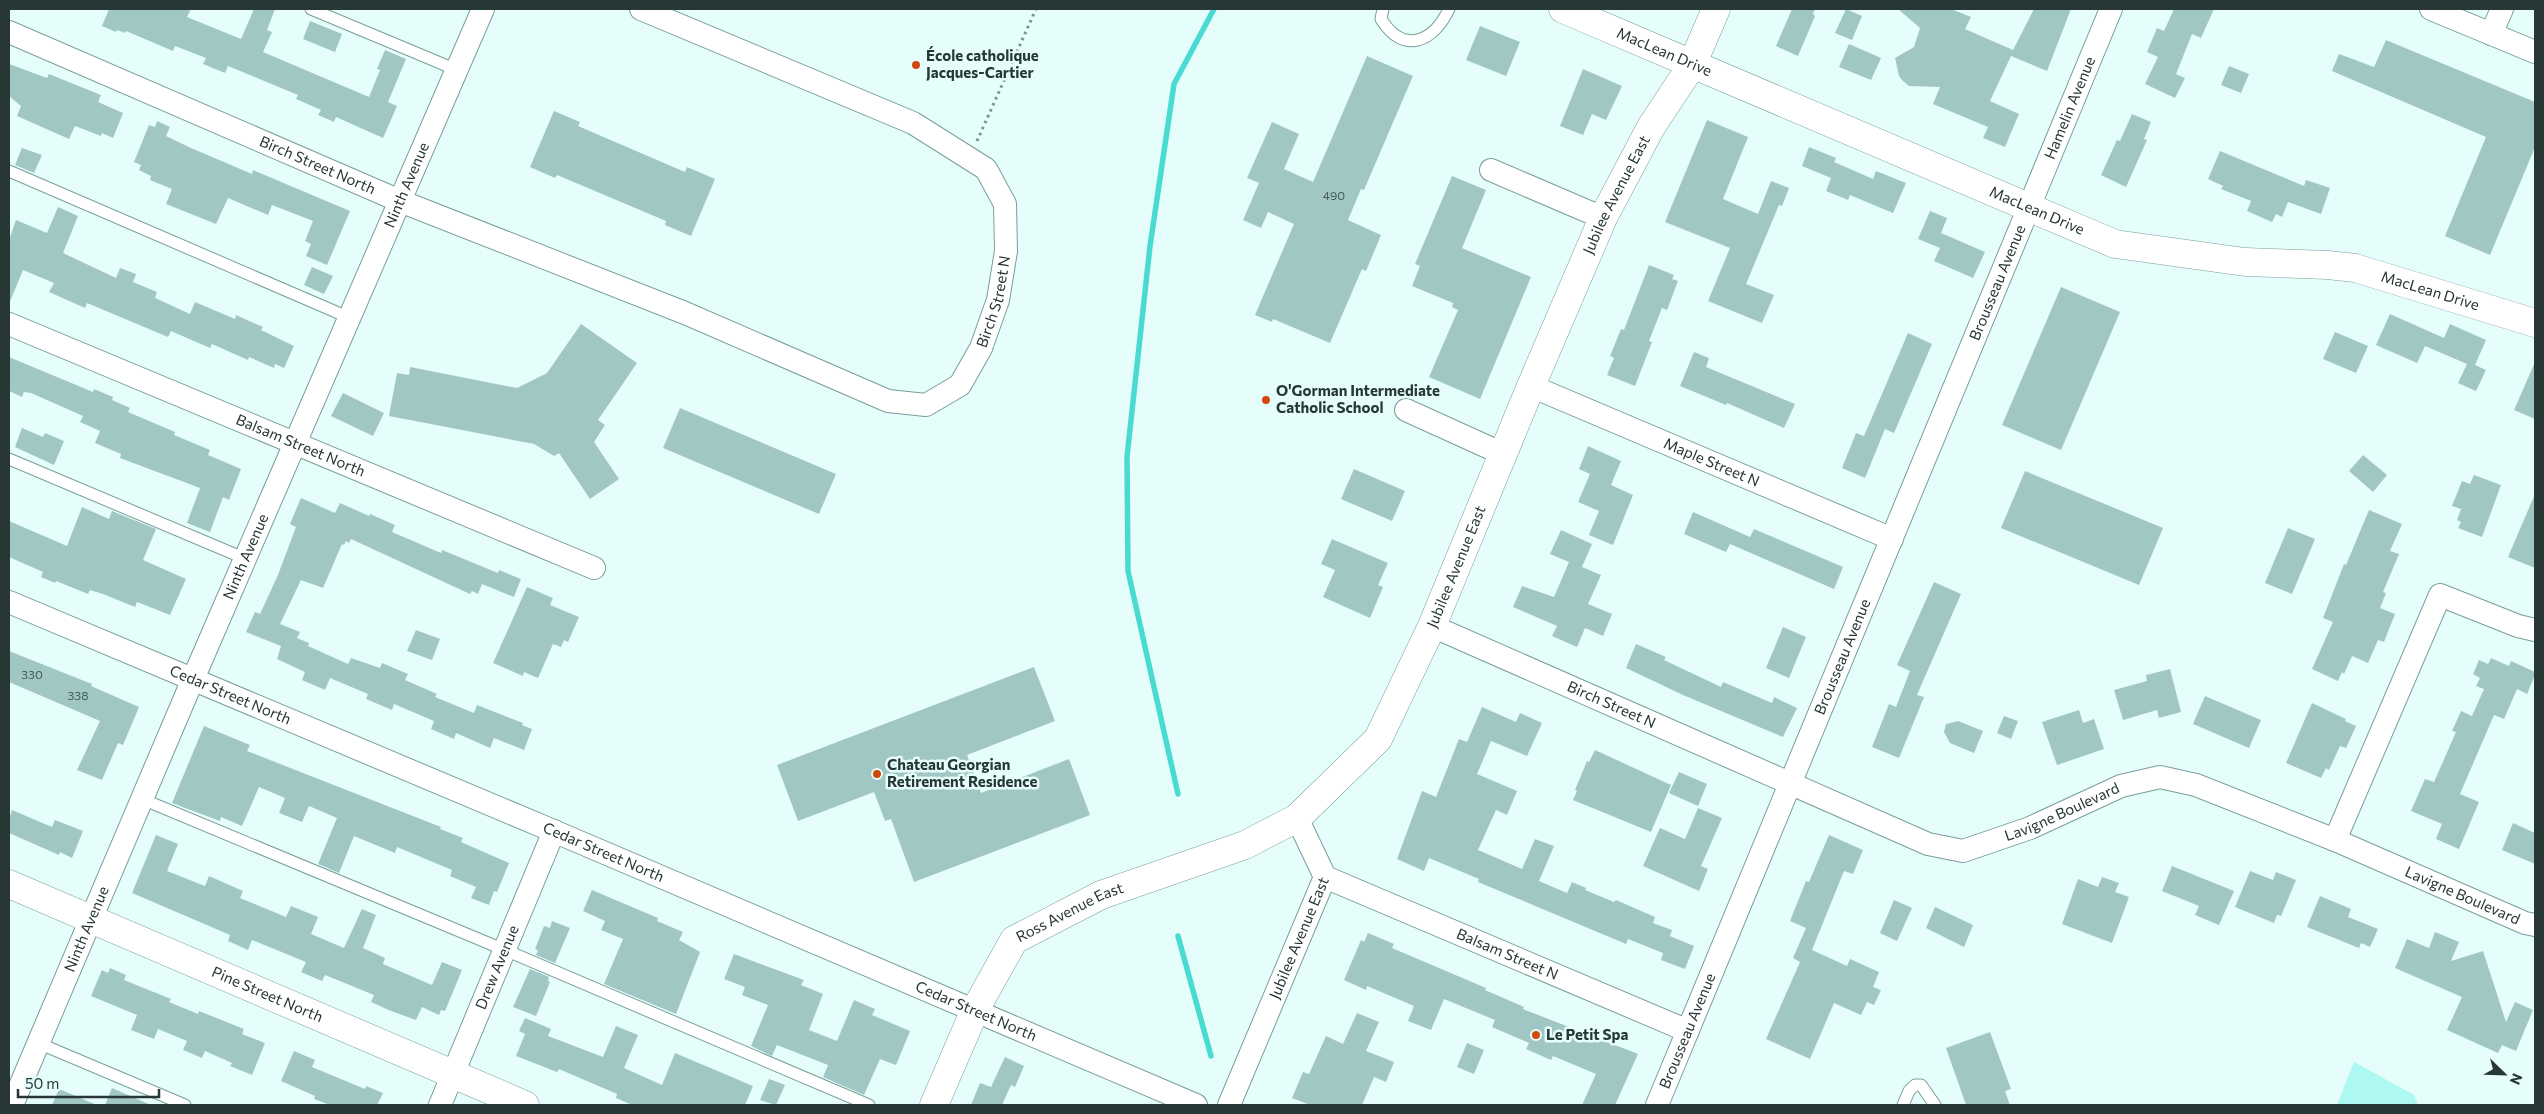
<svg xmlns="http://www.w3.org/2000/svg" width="2544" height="1114" viewBox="0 0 2544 1114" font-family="Commissioner,sans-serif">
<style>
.green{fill:#adf9f2}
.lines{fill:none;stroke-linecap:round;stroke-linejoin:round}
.stream{stroke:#49dad2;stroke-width:5.5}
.building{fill:#a1c7c4}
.service-casing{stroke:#799e9a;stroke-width:13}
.minor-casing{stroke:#799e9a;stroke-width:24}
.tertiary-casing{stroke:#799e9a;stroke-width:29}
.secondary-casing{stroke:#799e9a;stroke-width:29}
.path{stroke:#7d918f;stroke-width:3;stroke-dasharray:2.5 4;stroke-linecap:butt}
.service{stroke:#fff;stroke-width:11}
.minor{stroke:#fff;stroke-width:22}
.tertiary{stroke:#fff;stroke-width:28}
.secondary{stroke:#fff;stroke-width:28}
.poi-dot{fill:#cf480d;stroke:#e6fefb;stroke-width:2}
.labels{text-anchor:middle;stroke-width:5;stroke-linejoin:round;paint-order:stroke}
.number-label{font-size:12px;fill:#465b5a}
.street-label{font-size:15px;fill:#273736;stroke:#e6fefb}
.poi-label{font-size:15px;font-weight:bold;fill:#273736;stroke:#e6fefb;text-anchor:start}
</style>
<rect width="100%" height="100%" fill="#e6fefb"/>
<polygon class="green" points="2354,1062 2414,1095 2418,1105 2337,1105"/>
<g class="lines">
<g class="stream">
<polyline points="1178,794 1128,571 1127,457 1150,246 1174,84 1214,9"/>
<polyline points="1178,936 1211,1056"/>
</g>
</g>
<g class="building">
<polygon points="109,9 191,9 187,17 241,39 254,9 275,9 267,30 272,32 263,52 369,97 380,70 377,69 385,50 406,59 388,102 397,106 383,138 336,117 334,122 318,115 321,110 296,99 298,95 228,66 225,73 203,64 206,58 175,46 173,51 126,31 125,33 117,30 116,32 102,26"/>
<polygon points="1792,9 1815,9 1813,14 1815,16 1798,56 1776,46"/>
<polygon points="1846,9 1862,16 1852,40 1835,33"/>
<polygon points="1898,9 1951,9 1971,17 1965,29 2013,50 2034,9 2071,9 2047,71 2011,56 1990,101 2019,114 2005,147 1983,138 1988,127 1933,104 1940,87 1909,86 1903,81 1899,76 1895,58 1914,47 1920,28"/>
<polygon points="2174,9 2214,9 2201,38 2192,34 2176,74 2185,78 2175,98 2145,84 2158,57 2147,52 2157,28 2164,31"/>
<polygon points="310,21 342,34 335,52 303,39"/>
<polygon points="1480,26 1520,42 1506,76 1466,60"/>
<polygon points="2386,40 2535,102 2535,147 2490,255 2445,236 2486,137 2332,71 2339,54 2374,67"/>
<polygon points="1849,44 1881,58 1871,80 1839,67"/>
<polygon points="1367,56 1413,76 1364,190 1361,189 1348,220 1381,235 1366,271 1362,269 1330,343 1273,319 1272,322 1255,315 1294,224 1268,212 1261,228 1243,220 1259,183 1247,178 1272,122 1299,134 1284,169 1313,182"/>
<polygon points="9,64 47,78 49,74 101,95 98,102 123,113 113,138 102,133 101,136 75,126 69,139 17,116 21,106 9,96"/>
<polygon points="2229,66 2249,74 2241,93 2221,85"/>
<polygon points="1583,69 1622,86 1606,120 1592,114 1583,135 1560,126"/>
<polygon points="554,111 580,122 578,126 685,172 687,167 715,179 691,236 665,225 666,221 557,175 555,178 530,167"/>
<polygon points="2132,114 2151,122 2144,139 2147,140 2126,187 2101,175 2117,140 2120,141"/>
<polygon points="1707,120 1748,137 1723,199 1758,214 1771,181 1789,188 1782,206 1779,205 1746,284 1774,295 1762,323 1708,301 1730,248 1665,222"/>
<polygon points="157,121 170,127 166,136 191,148 252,174 253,170 350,211 327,265 306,256 311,244 305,241 313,221 272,205 268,215 228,198 216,224 166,204 172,189 150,180 151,176 139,170 141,165 134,162 149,125 155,127"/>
<polygon points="1809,147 1836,158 1834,162 1873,179 1876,171 1906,183 1893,213 1850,195 1848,200 1826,191 1831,178 1802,166"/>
<polygon points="22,148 42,155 34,173 15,165"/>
<polygon points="2220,151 2304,186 2306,180 2330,188 2321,214 2288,202 2282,217 2276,214 2272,222 2247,211 2251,201 2221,189 2223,186 2208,179"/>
<polygon points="1452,176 1486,190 1462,248 1531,277 1480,399 1429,377 1458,310 1452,307 1453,303 1412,286 1420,266 1415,264"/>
<polygon points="58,207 78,216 63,253 116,278 120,268 136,274 133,282 157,292 155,298 190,314 195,302 235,319 236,315 263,327 261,330 294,346 284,368 275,364 274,368 249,357 248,360 212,344 210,348 171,331 168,337 87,303 85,308 49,292 54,283 23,270 9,304 9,240 16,220 47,233"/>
<polygon points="1930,211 1947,218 1941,233 1985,252 1973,278 1934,261 1940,248 1918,239"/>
<polygon points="1649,265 1674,275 1672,279 1678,281 1667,310 1662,308 1649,341 1652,342 1635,386 1607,375 1614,358 1610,356 1621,329 1624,330"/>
<polygon points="312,267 333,276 324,294 304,285"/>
<polygon points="2061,287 2120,312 2061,450 2002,425"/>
<polygon points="2390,314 2444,338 2450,324 2486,340 2475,365 2486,370 2476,391 2458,383 2467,364 2425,346 2417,363 2376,345"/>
<polygon points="581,324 637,363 598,420 605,425 594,442 619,479 590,499 559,453 554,456 534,444 389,416 397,373 409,375 410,367 517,388 547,373"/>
<polygon points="2335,332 2368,346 2356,373 2323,359"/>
<polygon points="1908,333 1932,344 1894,433 1885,429 1865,478 1842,468 1856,433 1864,436"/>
<polygon points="1694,352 1709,358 1706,367 1795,404 1784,428 1727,403 1726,405 1680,386"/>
<polygon points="9,357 93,392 94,389 113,397 112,400 130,408 128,412 175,432 174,435 210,450 208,455 241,469 229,500 223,497 210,532 187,523 200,488 120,458 121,454 95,443 100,431 80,422 83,416 31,393 24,392 22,397 9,391"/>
<polygon points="2535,362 2535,419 2514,410"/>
<polygon points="343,393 384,413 373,436 331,416"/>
<polygon points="680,408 836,474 819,514 663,448"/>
<polygon points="22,428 43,437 45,433 64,441 54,465 15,447"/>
<polygon points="1588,446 1621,461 1611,485 1633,495 1613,545 1589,535 1599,511 1578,502 1590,474 1579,469"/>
<polygon points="2363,455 2387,475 2373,492 2349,471"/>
<polygon points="1354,469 1405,491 1392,521 1341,499"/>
<polygon points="2025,471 2163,528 2139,585 2001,528"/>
<polygon points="2474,475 2501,485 2482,537 2458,528 2461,522 2457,520 2461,509 2452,506 2462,481 2470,484"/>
<polygon points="2535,494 2535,568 2508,557"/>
<polygon points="301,498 335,513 340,503 369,516 370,514 395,525 392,532 441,553 442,550 498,573 499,570 521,579 514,597 482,584 478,594 472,591 470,594 351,539 349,543 346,541 344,545 342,544 323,588 301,580 280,624 300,632 297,638 309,643 308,646 348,664 351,658 380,668 382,663 408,674 405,680 437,694 435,697 474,713 477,705 523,723 522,725 532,729 524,750 494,738 490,748 456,733 454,739 431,729 434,721 394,704 392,710 366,699 368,694 330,678 325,690 302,680 305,672 277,659 281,646 246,632 255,612 260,614 278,575 296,527 290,524"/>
<polygon points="82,507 109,519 112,511 156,529 143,560 186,579 170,615 137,602 135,607 103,594 90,590 88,594 56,581 55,583 41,577 43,572 9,557 9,521 67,546"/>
<polygon points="2369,510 2402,524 2390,551 2399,554 2383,592 2386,593 2380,608 2395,614 2384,642 2378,640 2368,663 2352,656 2344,674 2342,672 2338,681 2312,669 2333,622 2323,618 2344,564 2346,565"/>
<polygon points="1693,512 1750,537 1754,529 1843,567 1834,589 1730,544 1726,552 1684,534"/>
<polygon points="2288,528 2315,539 2292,594 2265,583"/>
<polygon points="1561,530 1592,544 1582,567 1601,575 1588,604 1612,614 1603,636 1585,628 1577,647 1552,636 1557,626 1513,607 1522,586 1554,597 1569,562 1550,554"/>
<polygon points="1332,539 1388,563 1378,585 1383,587 1370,618 1323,597 1335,570 1321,564"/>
<polygon points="1934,582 1961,594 1917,695 1924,697 1899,758 1872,747 1889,704 1896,707 1910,671 1897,665"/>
<polygon points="527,587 553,598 550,605 579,617 568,642 564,640 561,647 553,644 538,678 524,672 523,676 493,663"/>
<polygon points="1783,627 1806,637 1789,678 1766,668"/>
<polygon points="416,630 440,639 432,660 407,651"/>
<polygon points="1636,644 1666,657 1664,660 1721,687 1723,682 1772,703 1774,697 1797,708 1783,737 1683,695 1626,668"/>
<polygon points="9,651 92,684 91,686 139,707 123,745 118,743 102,780 77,770 100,721 9,682"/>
<polygon points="2491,658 2509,666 2511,661 2535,672 2535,675 2527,694 2517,689 2504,719 2494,715 2460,794 2479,802 2459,849 2436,839 2442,824 2411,811 2425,779 2434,782 2456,732 2452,731 2461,711 2472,716 2484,689 2476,686 2480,678 2473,674 2479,660 2488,664"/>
<polygon points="1034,667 1055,721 967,755 981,793 1069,759 1090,815 914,882 891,819 885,821 874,792 798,821 777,765"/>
<polygon points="2170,669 2181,712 2159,718 2157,710 2123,720 2114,690 2147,681 2146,675"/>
<polygon points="2205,696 2261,720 2249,748 2193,724"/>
<polygon points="2312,703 2346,719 2345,721 2356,726 2346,748 2340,746 2329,770 2326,768 2321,778 2286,763"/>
<polygon points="1482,707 1516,722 1520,713 1542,723 1527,756 1491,741 1477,774 1517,791 1507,815 1496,810 1478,850 1522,869 1535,839 1554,846 1539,881 1567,893 1572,882 1586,888 1585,890 1614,902 1616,900 1655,917 1653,923 1672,930 1670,936 1694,946 1685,969 1661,960 1663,953 1628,939 1626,944 1478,882 1479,879 1429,858 1424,871 1397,859 1422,791 1436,797 1459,739 1467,742"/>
<polygon points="2079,710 2083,723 2094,719 2104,749 2057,765 2042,722"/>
<polygon points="2004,716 2018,721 2011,739 1997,733"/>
<polygon points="1958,721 1983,731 1974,753 1950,743 1944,732 1946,724"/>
<polygon points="204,726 250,745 247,751 441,827 440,829 463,838 461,842 509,863 497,892 494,891 489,905 471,898 476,887 450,876 452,870 397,847 395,853 354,836 339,873 318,864 337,818 309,806 302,822 279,813 285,798 259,787 242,826 221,817 220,821 172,803"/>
<polygon points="1595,750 1671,785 1651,832 1573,800 1577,791 1575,790 1587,761 1589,762"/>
<polygon points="1679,772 1707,784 1698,806 1669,793"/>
<polygon points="1698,808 1722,818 1701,866 1708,869 1699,891 1643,866 1660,828 1685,839"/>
<polygon points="12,810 52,827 55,820 83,831 72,858 60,852 59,855 9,833 9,819"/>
<polygon points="2513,823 2535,833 2535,864 2502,850"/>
<polygon points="156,835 178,844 167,871 205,886 209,876 243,891 240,898 286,917 291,906 318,917 311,934 344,948 362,909 376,915 363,948 385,958 383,964 432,985 442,962 462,970 445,1011 441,1010 439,1015 422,1007 416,1020 391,1011 371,1002 374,995 325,975 322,981 301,972 306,962 252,940 248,950 228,941 230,935 132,893"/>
<polygon points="1829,835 1863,850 1853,874 1844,871 1812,950 1847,966 1850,959 1879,972 1873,987 1881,990 1874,1005 1867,1002 1861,1015 1834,1003 1810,1059 1766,1039 1800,962 1793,958 1806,928 1790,921 1806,881 1809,882"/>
<polygon points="2172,866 2234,891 2219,925 2195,915 2199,906 2162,891"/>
<polygon points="2250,871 2273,880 2276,872 2296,880 2281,916 2277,915 2274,923 2235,907"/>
<polygon points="2102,877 2119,883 2115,892 2129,897 2112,943 2062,924 2078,879 2098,887"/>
<polygon points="592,890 658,918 657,921 683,932 679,940 700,952 676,1014 604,984 623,939 601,930 605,921 583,911"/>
<polygon points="2320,896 2351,909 2348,917 2378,929 2370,947 2361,943 2359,948 2307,927"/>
<polygon points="1894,900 1912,908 1897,941 1880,933"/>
<polygon points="1935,907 1973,925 1964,947 1926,928"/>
<polygon points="552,921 570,928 555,963 536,955 538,950 535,949 544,926 550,928"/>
<polygon points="2435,932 2459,942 2451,961 2483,951 2506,1022 2515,1002 2533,1010 2516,1051 2502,1045 2498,1053 2447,1030 2462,997 2395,968 2407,939 2429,948"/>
<polygon points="1368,933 1394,944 1392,948 1486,988 1485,990 1524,1007 1523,1009 1638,1054 1615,1105 1582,1105 1596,1074 1553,1056 1551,1060 1526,1049 1529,1043 1492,1027 1495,1020 1444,999 1431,1030 1408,1021 1414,1006 1367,986 1366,990 1344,980 1361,940 1364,942"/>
<polygon points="734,954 804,980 801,985 823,994 809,1030 837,1041 854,1000 875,1009 872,1015 910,1031 896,1065 880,1059 864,1095 823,1077 828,1065 777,1045 772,1056 751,1046 768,1005 742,995 745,987 724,979"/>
<polygon points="110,968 126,975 124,980 171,999 169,1002 198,1014 199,1011 244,1029 242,1034 265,1043 252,1075 230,1066 232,1063 205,1051 202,1058 183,1050 187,1041 158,1029 154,1039 131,1030 137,1015 91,996 102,970 108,973"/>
<polygon points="530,969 549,977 548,981 550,982 536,1016 513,1007"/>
<polygon points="1357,1013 1379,1022 1366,1051 1394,1062 1386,1082 1374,1077 1362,1105 1310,1105 1292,1098 1303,1072 1309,1074 1326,1036 1343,1044"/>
<polygon points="525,1018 551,1029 548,1036 603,1057 616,1026 638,1035 624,1068 662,1085 675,1053 753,1086 745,1105 632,1105 616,1098 617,1094 559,1069 557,1072 516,1056 525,1034 519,1031"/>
<polygon points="1990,1032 2011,1089 2005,1091 2010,1105 1966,1105 1946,1048"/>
<polygon points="1467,1043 1484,1050 1474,1074 1457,1067"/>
<polygon points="294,1051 315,1060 312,1067 365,1089 366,1086 383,1093 377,1105 330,1105 314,1099 315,1096 281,1081"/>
<polygon points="1005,1057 1024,1066 1015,1087 1011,1085 1002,1105 971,1105 980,1083 991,1087"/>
<polygon points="769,1079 785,1085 776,1105 760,1100"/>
<polygon points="112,1088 151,1105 105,1105"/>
<polygon points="59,1089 97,1105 52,1105"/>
</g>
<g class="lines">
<g class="service-casing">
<g id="service">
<polyline points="311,9 457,70"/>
<path d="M1383,9L1381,19C1404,56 1434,41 1449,9"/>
<polyline points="9,171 350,318"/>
<polyline points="9,459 246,559"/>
<polyline points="142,799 505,950 869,1105"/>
<polyline points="38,1043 185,1105"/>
<polyline points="1903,1105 1909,1091 1915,1085 1921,1085 1935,1105"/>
</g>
</g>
<g class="minor-casing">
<g id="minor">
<polyline points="2431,9 2535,52"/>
<path id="s1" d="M9,32L400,201L685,313L888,401L926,405L960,385L981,348L998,300L1006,251L1005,204L986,169L913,123L641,9"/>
<polyline points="2491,34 2502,9"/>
<polyline points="1491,170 1603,218"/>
<path id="s2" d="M9,324L594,568"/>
<path id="s3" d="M1531,386L1892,539"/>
<polyline points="1406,410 1503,454"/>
<path id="s4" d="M9,602L544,827L1196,1105"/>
<path id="s5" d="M1432,626L1928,844L1963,851L2030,828L2121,786L2160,777L2196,785L2335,840L2525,923L2535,925"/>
<polyline points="2335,840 2440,595 2518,626 2535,630"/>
<path id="s6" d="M1325,877L1688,1031"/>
<path id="s7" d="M12,1105L193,679L483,9"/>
<path id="s8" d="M440,1105L554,831"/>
<path id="s9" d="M1229,1105L1325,877L1297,818"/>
<path id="s10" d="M1657,1105L2111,9"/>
</g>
</g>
<g class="tertiary-casing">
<g id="tertiary">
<path id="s11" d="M1563,9L2115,244L2245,262L2328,265L2355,268L2535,323"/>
<path id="s12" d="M9,884L525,1105"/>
</g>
</g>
<g class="secondary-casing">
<g id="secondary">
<path id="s13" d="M934,1105L975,1010L1014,940L1101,895L1245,845L1297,818L1378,739L1432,626L1531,386L1603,218L1651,127L1692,65L1716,9"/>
</g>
</g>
<polyline class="path" points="977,141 1036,9"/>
<use href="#service" class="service"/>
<use href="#minor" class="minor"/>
<use href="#tertiary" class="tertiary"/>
<use href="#secondary" class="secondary"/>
</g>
<g class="poi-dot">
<circle cx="916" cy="65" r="5"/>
<circle cx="1266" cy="400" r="5"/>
<circle cx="877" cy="774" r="5"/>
<circle cx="1536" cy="1035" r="5"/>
</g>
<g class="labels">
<g class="number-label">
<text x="1334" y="200">490</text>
<text x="32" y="679">330</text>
<text x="78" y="700">338</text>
</g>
<g class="street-label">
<text dy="5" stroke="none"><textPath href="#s11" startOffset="110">MacLean Drive</textPath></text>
<text dy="5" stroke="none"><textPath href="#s10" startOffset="1079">Hamelin Avenue</textPath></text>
<text dy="5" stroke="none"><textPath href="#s1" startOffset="336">Birch Street North</textPath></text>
<text dy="5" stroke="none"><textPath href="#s7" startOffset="1001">Ninth Avenue</textPath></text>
<text dy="5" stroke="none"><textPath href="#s13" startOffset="1200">Jubilee Avenue East</textPath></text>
<text dy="5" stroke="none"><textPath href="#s11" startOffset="515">MacLean Drive</textPath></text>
<text dy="5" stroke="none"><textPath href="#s10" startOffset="890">Brousseau Avenue</textPath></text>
<text dy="5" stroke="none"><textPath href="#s11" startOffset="920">MacLean Drive</textPath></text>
<text dy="5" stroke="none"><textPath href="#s1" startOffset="1122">Birch Street N</textPath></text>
<text dy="5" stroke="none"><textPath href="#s2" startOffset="316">Balsam Street North</textPath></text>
<text dy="5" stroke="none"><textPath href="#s3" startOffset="196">Maple Street N</textPath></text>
<text dy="5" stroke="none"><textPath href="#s7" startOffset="596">Ninth Avenue</textPath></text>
<text dy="5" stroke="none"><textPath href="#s13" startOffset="795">Jubilee Avenue East</textPath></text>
<text dy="5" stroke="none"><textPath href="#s10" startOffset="485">Brousseau Avenue</textPath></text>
<text dy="5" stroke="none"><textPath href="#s4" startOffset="240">Cedar Street North</textPath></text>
<text dy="5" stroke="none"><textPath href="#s5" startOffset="196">Birch Street N</textPath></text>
<text dy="5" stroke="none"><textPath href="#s5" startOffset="684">Lavigne Boulevard</textPath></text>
<text dy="5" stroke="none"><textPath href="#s4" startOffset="645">Cedar Street North</textPath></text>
<text dy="5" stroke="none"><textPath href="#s5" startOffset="1114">Lavigne Boulevard</textPath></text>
<text dy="5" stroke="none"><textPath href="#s13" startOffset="246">Ross Avenue East</textPath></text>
<text dy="5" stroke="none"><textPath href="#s7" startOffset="191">Ninth Avenue</textPath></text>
<text dy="5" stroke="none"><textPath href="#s9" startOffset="181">Jubilee Avenue East</textPath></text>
<text dy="5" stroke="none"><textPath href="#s6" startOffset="198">Balsam Street N</textPath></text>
<text dy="5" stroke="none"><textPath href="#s8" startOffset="149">Drew Avenue</textPath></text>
<text dy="5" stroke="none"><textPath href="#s12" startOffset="281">Pine Street North</textPath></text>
<text dy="5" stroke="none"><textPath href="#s4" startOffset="1050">Cedar Street North</textPath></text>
<text dy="5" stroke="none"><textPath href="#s10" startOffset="80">Brousseau Avenue</textPath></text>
</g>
<g class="poi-label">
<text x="926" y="61">École catholique<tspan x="926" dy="17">Jacques-Cartier</tspan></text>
<text x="1276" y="396">O'Gorman Intermediate<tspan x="1276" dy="17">Catholic School</tspan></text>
<text x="887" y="770">Chateau Georgian<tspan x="887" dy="17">Retirement Residence</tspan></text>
<text x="1546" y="1040">Le Petit Spa</text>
</g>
</g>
<rect width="2544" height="1114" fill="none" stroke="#273736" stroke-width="20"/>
<g transform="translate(2504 1074) rotate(113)" stroke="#e6fefb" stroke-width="4" paint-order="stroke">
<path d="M0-4L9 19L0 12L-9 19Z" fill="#273736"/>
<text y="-8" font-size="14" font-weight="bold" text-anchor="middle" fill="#273736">N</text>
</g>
<path d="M18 1089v8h141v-8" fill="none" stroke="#273736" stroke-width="2.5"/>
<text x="25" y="1089" font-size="15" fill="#273736" stroke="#e6fefb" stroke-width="4" paint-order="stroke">50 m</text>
</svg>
